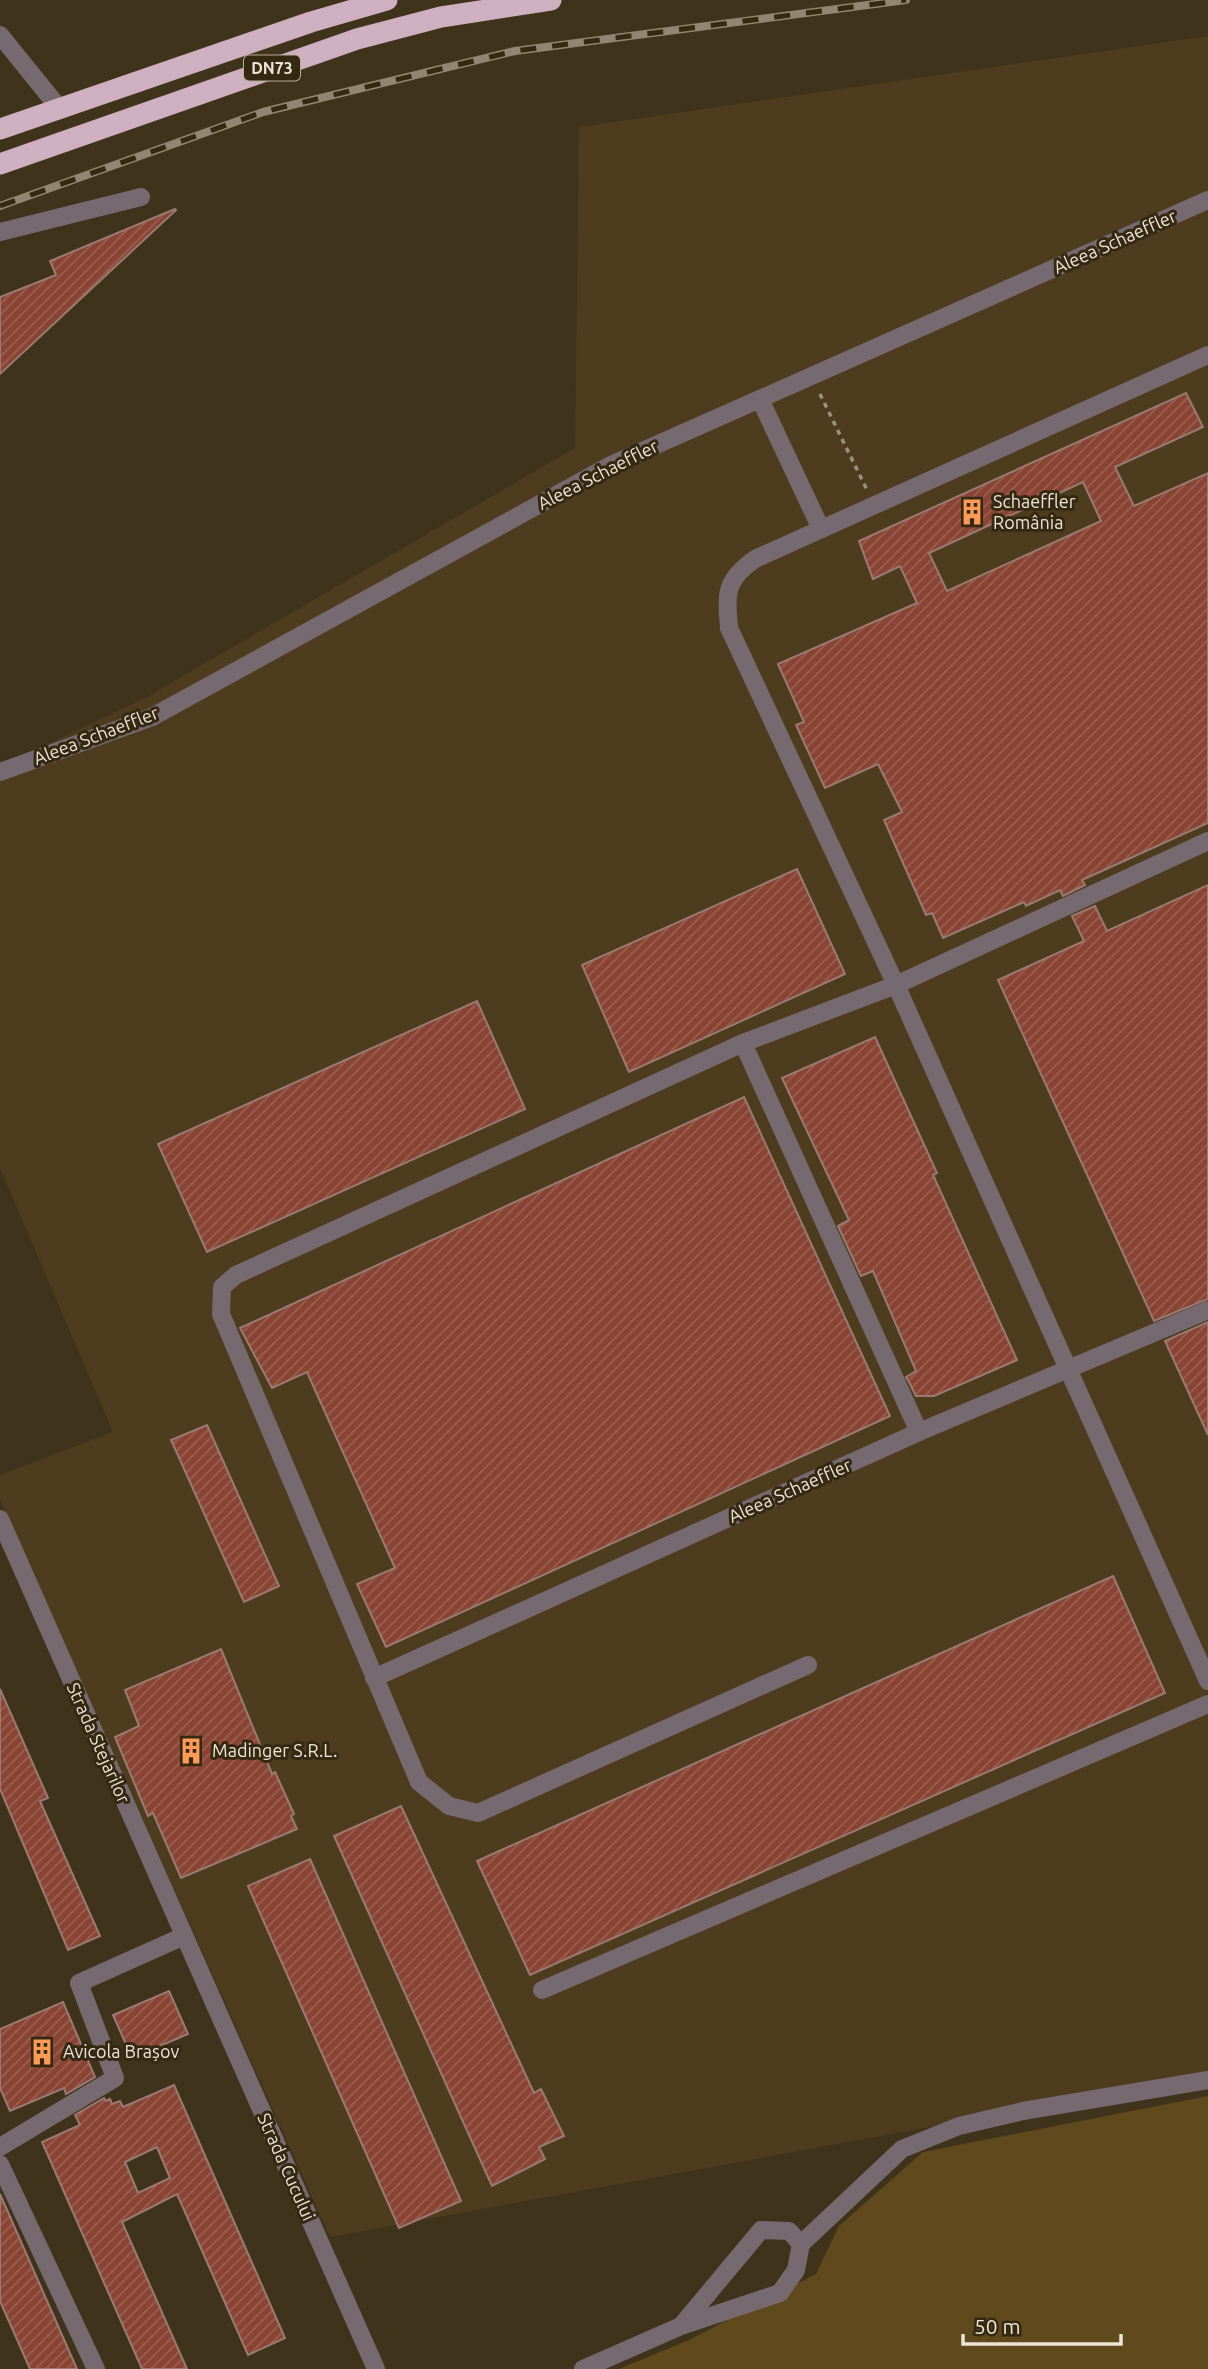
<svg xmlns="http://www.w3.org/2000/svg" width="1208" height="2369" viewBox="0 0 1208 2369" font-family="Ubuntu,sans-serif">
<style>
.built{fill:#4d3d1e}
.grass{fill:#604a1d}
.building{fill:url(#building-hatch);stroke:#9a7b73;stroke-width:2;fill-rule:evenodd}
.lines{fill:none;stroke-linecap:round;stroke-linejoin:round}
.path{stroke:#9b917f;stroke-width:3.5;stroke-dasharray:5 5;stroke-linecap:butt}
.minor{stroke:#766970;stroke-width:18}
.highway{stroke:#ceb0c0;stroke-width:21}
.rail-casing{stroke:#918673;stroke-width:8}
.rail{stroke:#352912;stroke-width:5;stroke-dasharray:16;stroke-linecap:butt}
.labels{text-anchor:middle;stroke-width:6;stroke-linejoin:round;paint-order:stroke}
.shield{fill:#352912;stroke:#b5ac9b;stroke-width:2}
.shield-label{font-size:16px;font-weight:bold;fill:#ece4d6}
.street-label{font-size:18px;fill:#ece4d6;stroke:#352912}
.poi-label{font-size:18px;fill:#ece4d6;stroke:#352912;text-anchor:start}
</style>
<defs>
<pattern id="building-hatch" width="6" height="6" patternUnits="userSpaceOnUse" patternTransform="scale(1.75)"><rect width="6" height="6" fill="#8a4434"/><path d="M-1 1l2-2M0 6l6-6M5 7l2-2" fill="none" stroke="#9b5f51"/></pattern>
</defs>
<rect width="100%" height="100%" fill="#40331c"/>
<polygon class="built" points="1208,36 1208,2076 330,2237 0,1499 0,1475 113,1432 0,1168 0,767 145,698 575,448 579,127"/>
<polygon class="grass" points="1208,2096 1208,2369 619,2369 689,2340 816,2274 839,2226 923,2152"/>
<g class="building">
<polygon points="175,209 176,210 0,374 0,297 56,275 50,261"/>
<path d="M1186,393L1203,427L1115,467L1134,506L1208,473V823L1082,880L1085,885L1063,896L1060,890L1026,906L1024,902L943,938L932,913L926,915L884,820L902,812L878,764L825,788L796,725L804,722L778,664L917,603L900,566L873,579L859,541ZM1083,482L1101,521L947,591L929,553Z"/>
<polygon points="797,869 845,974 629,1072 582,965"/>
<polygon points="1208,885 1208,1299 1154,1321 998,980 1084,941 1072,916 1095,906 1107,931"/>
<polygon points="477,1001 525,1109 207,1252 158,1144"/>
<polygon points="875,1037 937,1173 933,1175 1017,1360 934,1396 916,1396 909,1382 906,1377 916,1371 873,1271 861,1276 838,1226 849,1220 782,1078"/>
<polygon points="744,1097 890,1416 386,1647 357,1584 395,1568 307,1372 272,1388 240,1328"/>
<polygon points="1208,1322 1208,1435 1165,1341"/>
<polygon points="207,1425 279,1586 244,1602 171,1440"/>
<polygon points="1113,1576 1165,1693 530,1975 477,1861"/>
<polygon points="221,1649 272,1774 275,1772 294,1814 291,1816 297,1829 181,1878 153,1813 148,1816 115,1737 139,1726 125,1690"/>
<polygon points="0,1689 48,1798 40,1801 100,1936 68,1950 0,1789"/>
<polygon points="401,1806 534,2093 541,2089 564,2136 539,2147 545,2159 492,2186 334,1836"/>
<polygon points="310,1859 461,2201 399,2228 248,1886"/>
<polygon points="169,1991 188,2034 132,2058 113,2015"/>
<polygon points="63,2002 95,2077 66,2094 64,2088 10,2111 0,2088 0,2029"/>
<path d="M174,2085L285,2338L248,2355L177,2194L122,2222L187,2369H142L42,2142L80,2125L75,2115L104,2098L106,2101L110,2099L112,2104L120,2101L123,2107ZM157,2147L170,2178L138,2193L125,2162Z"/>
<polygon points="0,2194 77,2369 30,2369 0,2301"/>
</g>
<g class="lines">
<polyline class="path" points="820,394 867,490"/>
<g class="minor">
<polyline points="0,35 59,108"/>
<polyline points="0,232 141,197"/>
<polyline points="760,399 821,529"/>
<polyline points="0,772 152,717 611,465 1208,200"/>
<polyline points="1208,841 896,985 1208,1681"/>
<polyline points="743,1043 919,1432"/>
<polyline points="0,1519 376,2369"/>
<path d="M808,1665L478,1813L449,1806L419,1782L221,1314L222,1287L236,1275L743,1043L896,985L729,628C726,593 725,580 755,559L1208,355"/>
<polyline points="374,1678 919,1432 1208,1310"/>
<polyline points="542,1990 1208,1704"/>
<polyline points="0,2147 115,2078 79,1983 184,1936"/>
<polyline points="0,2164 96,2369"/>
<polyline points="801,2244 902,2149 959,2126 1023,2111 1208,2080"/>
<polyline points="583,2369 681,2326 780,2293 796,2270 801,2244 789,2231 761,2230 681,2326"/>
</g>
<g class="highway">
<polyline points="0,129 311,22 387,0"/>
<polyline points="0,164 357,39 441,17 551,0"/>
</g>
<g class="rail-casing">
<polyline id="rail" points="0,206 263,112 515,51 906,0"/>
</g>
<use href="#rail" class="rail"/>
</g>
<defs>
<g id="building-bare" transform="scale(2.1)"><path d="M-4-6H4V6H1V3H-1V6H-4ZM-2.5-4.3h1.7v1.8h-1.7ZM.8-4.3h1.7v1.8H.8ZM-2.5-1h1.7V.8h-1.7ZM.8-1h1.7V.8H.8Z" fill="#fe9b58" stroke="#352912" stroke-width="2.5" paint-order="stroke"/></g>
</defs>
<g fill-rule="evenodd">
<use href="#building-bare" x="972" y="512"/>
<use href="#building-bare" x="191" y="1751"/>
<use href="#building-bare" x="42" y="2052"/>
</g>
<g class="labels">
<rect class="shield" x="244" y="55.5" width="56" height="25" rx="5"/>
<g class="shield-label">
<text x="272" y="74">DN73</text>
</g>
<g class="street-label">
<text transform="translate(1115 242) rotate(-24)" y="6">Aleea Schaeffler</text>
<text transform="translate(598 475) rotate(-27)" y="6">Aleea Schaeffler</text>
<text transform="translate(96 736) rotate(-21)" y="6">Aleea Schaeffler</text>
<text transform="translate(790 1491) rotate(-24)" y="6">Aleea Schaeffler</text>
<text transform="translate(98 1743) rotate(66)" y="6">Strada Stejarilor</text>
<text transform="translate(286 2167) rotate(66)" y="6">Strada Cucului</text>
</g>
<g class="poi-label">
<text x="993" y="508">Schaeffler<tspan x="993" dy="21">România</tspan></text>
<text x="212" y="1757">Madinger S.R.L.</text>
<text x="63" y="2058">Avicola Brașov</text>
</g>
</g>
<path d="M963 2334v10h158v-10" fill="none" stroke="#ece4d6" stroke-width="3.5"/>
<text x="974" y="2334" font-size="21" fill="#ece4d6" stroke="#352912" stroke-width="5" paint-order="stroke">50 m</text>
</svg>
